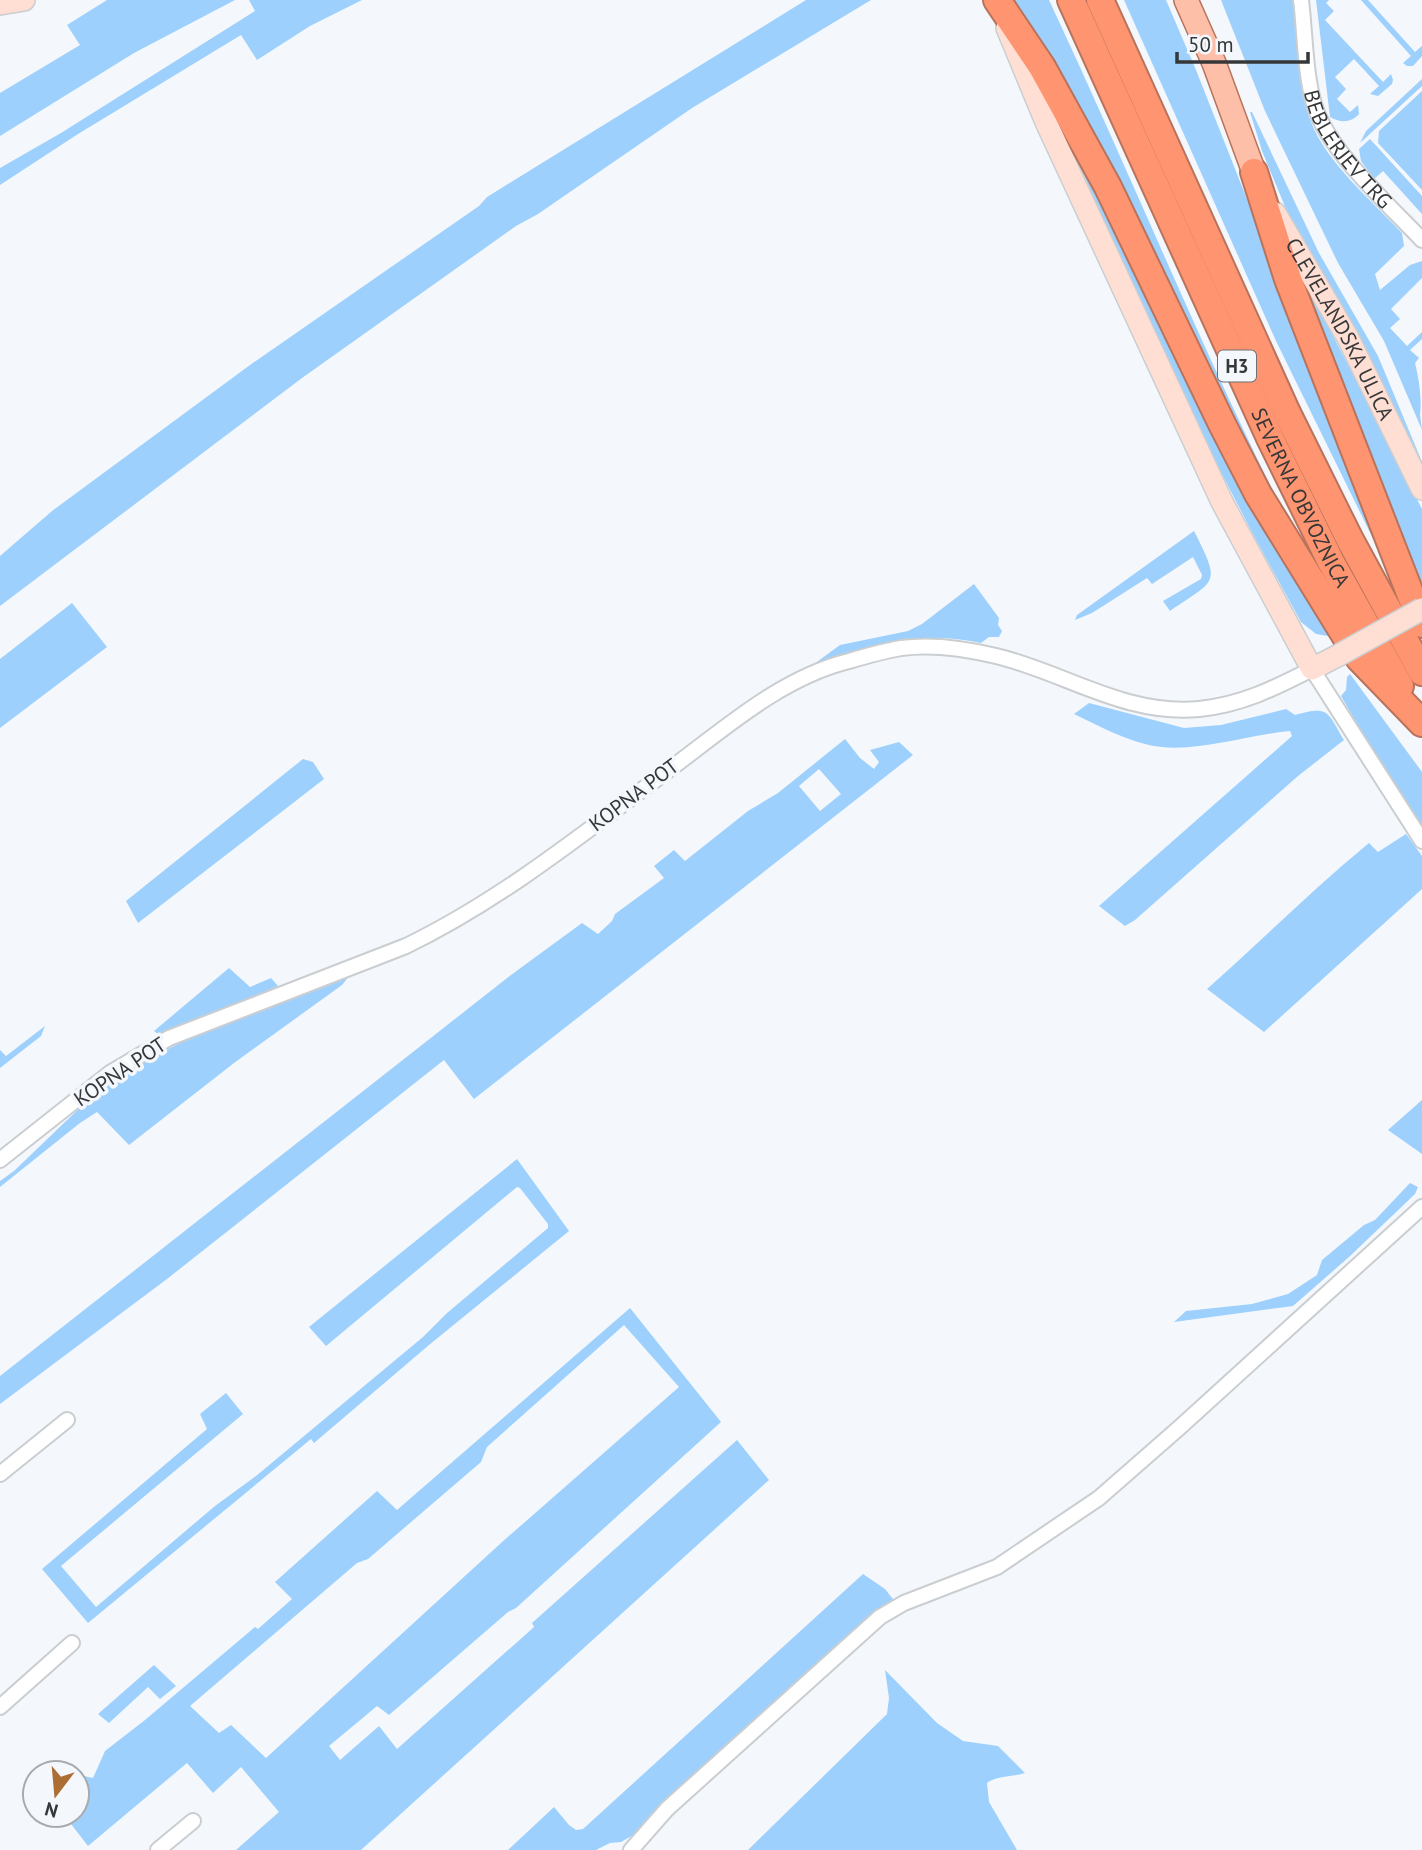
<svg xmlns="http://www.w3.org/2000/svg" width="1422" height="1850" viewBox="0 0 1422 1850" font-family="'PT Sans',sans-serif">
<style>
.green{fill:#9dd0fd;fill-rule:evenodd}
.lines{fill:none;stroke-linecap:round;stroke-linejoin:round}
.street-casing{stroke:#caced1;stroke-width:18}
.secondary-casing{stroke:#caced1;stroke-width:24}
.primary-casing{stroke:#b8735c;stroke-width:26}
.highway-casing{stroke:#b8735c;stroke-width:30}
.street{stroke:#fff;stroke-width:14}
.secondary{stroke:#ffdfd4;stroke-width:21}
.primary{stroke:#febfa9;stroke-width:23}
.highway{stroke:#fe9470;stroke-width:26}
.secondary-bridge-casing{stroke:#caced1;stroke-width:24;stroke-linecap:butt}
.secondary-bridge{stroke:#ffdfd4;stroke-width:21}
.labels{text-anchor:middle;stroke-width:7;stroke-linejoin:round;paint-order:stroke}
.shield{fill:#f4f8fc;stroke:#6f7173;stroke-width:2}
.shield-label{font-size:19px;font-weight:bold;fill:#363738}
.street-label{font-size:21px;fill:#363738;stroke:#f4f8fc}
</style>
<rect width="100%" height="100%" fill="#f4f8fc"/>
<g class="green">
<polygon points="107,0 235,0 134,53 0,136 0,93 80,45 67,25"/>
<polygon points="249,0 362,0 310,26 257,60 241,35 78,134 0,185 0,168 61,133 255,11"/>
<polygon points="806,0 871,0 692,108 538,214 516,226 302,378 0,606 0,556 52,511 250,365 479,206 487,197"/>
<path d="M1014,0H1049C1127,166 1196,336 1278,501L1276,503H1273L1118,180L1082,110L1078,111Z"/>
<polygon points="1124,0 1166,0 1196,70 1288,303 1384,561 1276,341"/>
<path d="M1221,0H1293C1297,36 1298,89 1311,122C1327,163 1372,201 1402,233L1404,246L1375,274L1380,290L1410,265L1422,261V278L1391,309L1400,319L1390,328L1407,346L1422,332V339L1410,350L1419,358L1415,363C1419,379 1422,399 1420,415L1422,430L1384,341L1338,263L1265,111Z"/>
<path d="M1316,0H1329L1326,3L1334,11L1325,20L1383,82L1391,74L1393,80L1392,84L1378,96L1370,94L1379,86L1354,59L1335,77L1346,89L1337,99L1350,112L1358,105L1359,114C1351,123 1340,123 1330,117Z"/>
<polygon points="1361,0 1368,0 1415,52 1422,46 1422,56 1413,66 1407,66 1403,63 1411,56"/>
<polygon points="1422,79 1422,86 1360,143 1366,131"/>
<polygon points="1422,91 1422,190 1378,143 1379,131"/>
<polygon points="1250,112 1252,112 1319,253 1378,356 1422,462 1422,470 1293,226 1262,151"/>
<polygon points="1370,139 1422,196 1422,214 1383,171 1374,179 1361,161 1359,149"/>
<polygon points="1075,150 1334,633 1328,636 1316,634 1301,622 1256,540 1212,455 1097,210 1086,180 1073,155"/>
<polygon points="1304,280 1360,388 1366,396 1365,398 1422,509 1422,582 1414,584 1300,282"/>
<path d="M1194,531C1222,586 1216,579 1170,611L1163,601L1201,579L1202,575L1193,557L1152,584L1147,578L1092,613L1075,620L1077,615Z"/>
<path d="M974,584L999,618L998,625L1002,631L999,637H989L981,643C918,629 868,646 810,667L840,645L908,631L922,624Z"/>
<polygon points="72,603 107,647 0,728 0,659"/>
<polygon points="1350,674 1422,772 1422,825 1376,757 1341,696 1346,690 1347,677"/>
<path d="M1089,703L1184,728L1221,725L1286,709L1295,715C1330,705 1327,712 1344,740L1298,776L1135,920L1125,926L1099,906L1292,736L1290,731C1245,735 1189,756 1145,744C1121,738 1097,725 1074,714Z"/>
<path d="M845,739L860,758L874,769L879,762L870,750L899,742L913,755L474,1099L444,1060L167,1279L0,1404V1376L511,975L582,923L598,934L612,921L615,914L664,878L654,866L674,850L685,861L748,811L778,793ZM819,769L841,794L820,811L799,786Z"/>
<polygon points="303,759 313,762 324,779 138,923 126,901"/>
<path d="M1406,834L1422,856V889L1264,1032L1207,989C1261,941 1312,890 1369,843L1378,852Z"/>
<polygon points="229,968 250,987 271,978 278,986 161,1036 154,1031"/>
<polygon points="350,975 342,985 234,1063 129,1145 97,1112 80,1123 0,1187 0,1181 14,1171 92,1096 147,1059 205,1031 330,985"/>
<polygon points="45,1026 41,1036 0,1068 0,1050 6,1056"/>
<polygon points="1422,1100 1422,1154 1388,1130"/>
<polygon points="517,1159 569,1231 429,1345 314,1443 311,1439 88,1623 42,1569 207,1429 200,1414 226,1393 243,1414 61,1566 96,1607 215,1506 256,1476 423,1337 447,1313 548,1228 548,1224 520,1188 517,1187 326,1346 309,1327"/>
<polygon points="1410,1183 1418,1187 1415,1194 1349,1257 1293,1306 1174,1322 1186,1311 1252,1304 1288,1294 1317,1275 1322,1260 1364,1225 1375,1220"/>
<path d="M630,1308L721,1422L516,1608L508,1612L389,1715L377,1706L329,1746L340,1760L379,1726L397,1749L534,1627L532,1623L737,1440L769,1480L361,1850H236L279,1812L241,1767L213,1793L187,1763L88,1846L64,1815H77V1783L84,1776L93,1778L105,1751L145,1720L255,1627L258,1629L292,1599L275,1582L377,1491L397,1510ZM624,1325L679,1387L501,1543L266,1758L231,1725L219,1733L190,1706L357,1563L368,1559L481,1462L487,1447Z"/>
<polygon points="863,1574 885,1589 896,1603 841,1643 635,1834 621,1842 610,1843 596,1850 508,1850 554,1807 569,1825 576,1830 583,1829"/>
<polygon points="154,1665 176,1686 160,1699 148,1687 109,1723 98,1714"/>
<path d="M885,1670L937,1723L963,1741L998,1746L1025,1773C1013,1777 998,1775 987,1783L989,1802L1017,1850H748L887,1714L889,1698Z"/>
</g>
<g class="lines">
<g class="street-casing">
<g id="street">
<path id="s1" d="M1301,0C1305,32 1305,77 1315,107C1329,151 1389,205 1422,240"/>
<path d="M0,1160L110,1073L169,1038L406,946C505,898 590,828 678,763C730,724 784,677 849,661C866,656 884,651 901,648C930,644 967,649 996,656C1064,672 1125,716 1199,709C1241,705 1275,688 1312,669L1422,841"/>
<polyline points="0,1474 67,1420"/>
<polyline points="0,1707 72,1643"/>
<polyline points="158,1850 193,1821"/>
<polyline points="631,1850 667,1809 880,1617 904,1603 997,1567 1099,1498 1179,1428 1422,1207"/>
</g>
</g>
<g class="secondary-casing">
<g id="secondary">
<polyline points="0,4 24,0"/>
<polyline points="1007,28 1046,122 1222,502 1312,669 1339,655"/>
<path id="s2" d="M1275,213L1348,338L1422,489"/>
</g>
</g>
<g class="primary-casing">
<polyline id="primary" points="1186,0 1214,63 1254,172"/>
</g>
<g class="highway-casing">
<g id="highway">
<polyline points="997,0 1042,67 1108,187 1222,424 1258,494 1359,658 1422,723"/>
<path id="s3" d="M1071,0L1271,440L1331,562L1400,686"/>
<polyline points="1100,0 1287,413 1350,540 1422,672"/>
<polyline points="1254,172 1288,279 1422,624"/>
</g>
</g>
<use href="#street" class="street"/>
<use href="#secondary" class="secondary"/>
<use href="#primary" class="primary"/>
<use href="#highway" class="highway"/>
<g class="secondary-bridge-casing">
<polyline id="secondary-bridge" points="1339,655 1422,609"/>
</g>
<use href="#secondary-bridge" class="secondary-bridge"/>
</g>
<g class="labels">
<rect class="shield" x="1218" y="350.5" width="38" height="31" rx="5"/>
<g class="shield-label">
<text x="1237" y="373">H3</text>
</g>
<g class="street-label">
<text dy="7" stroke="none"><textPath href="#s1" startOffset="161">BEBLERJEV TRG</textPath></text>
<text dy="7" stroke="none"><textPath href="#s2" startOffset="133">CLEVELANDSKA ULICA</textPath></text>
<text dy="7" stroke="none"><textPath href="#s3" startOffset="548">SEVERNA OBVOZNICA</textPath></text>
<text transform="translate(634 795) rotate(-37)" y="7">KOPNA POT</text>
<text transform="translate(120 1072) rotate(-34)" y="7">KOPNA POT</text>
</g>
</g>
<g transform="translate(56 1794) rotate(196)"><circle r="33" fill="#f4f8fc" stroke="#a8abae" stroke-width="2"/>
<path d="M0-5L12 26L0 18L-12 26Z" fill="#ac6e33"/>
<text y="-10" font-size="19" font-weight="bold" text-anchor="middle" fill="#363738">N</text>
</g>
<path d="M1177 52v10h131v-10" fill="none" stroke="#363738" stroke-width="3.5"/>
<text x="1188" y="52" font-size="21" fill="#363738" stroke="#f4f8fc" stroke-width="5" paint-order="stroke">50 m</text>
</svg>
